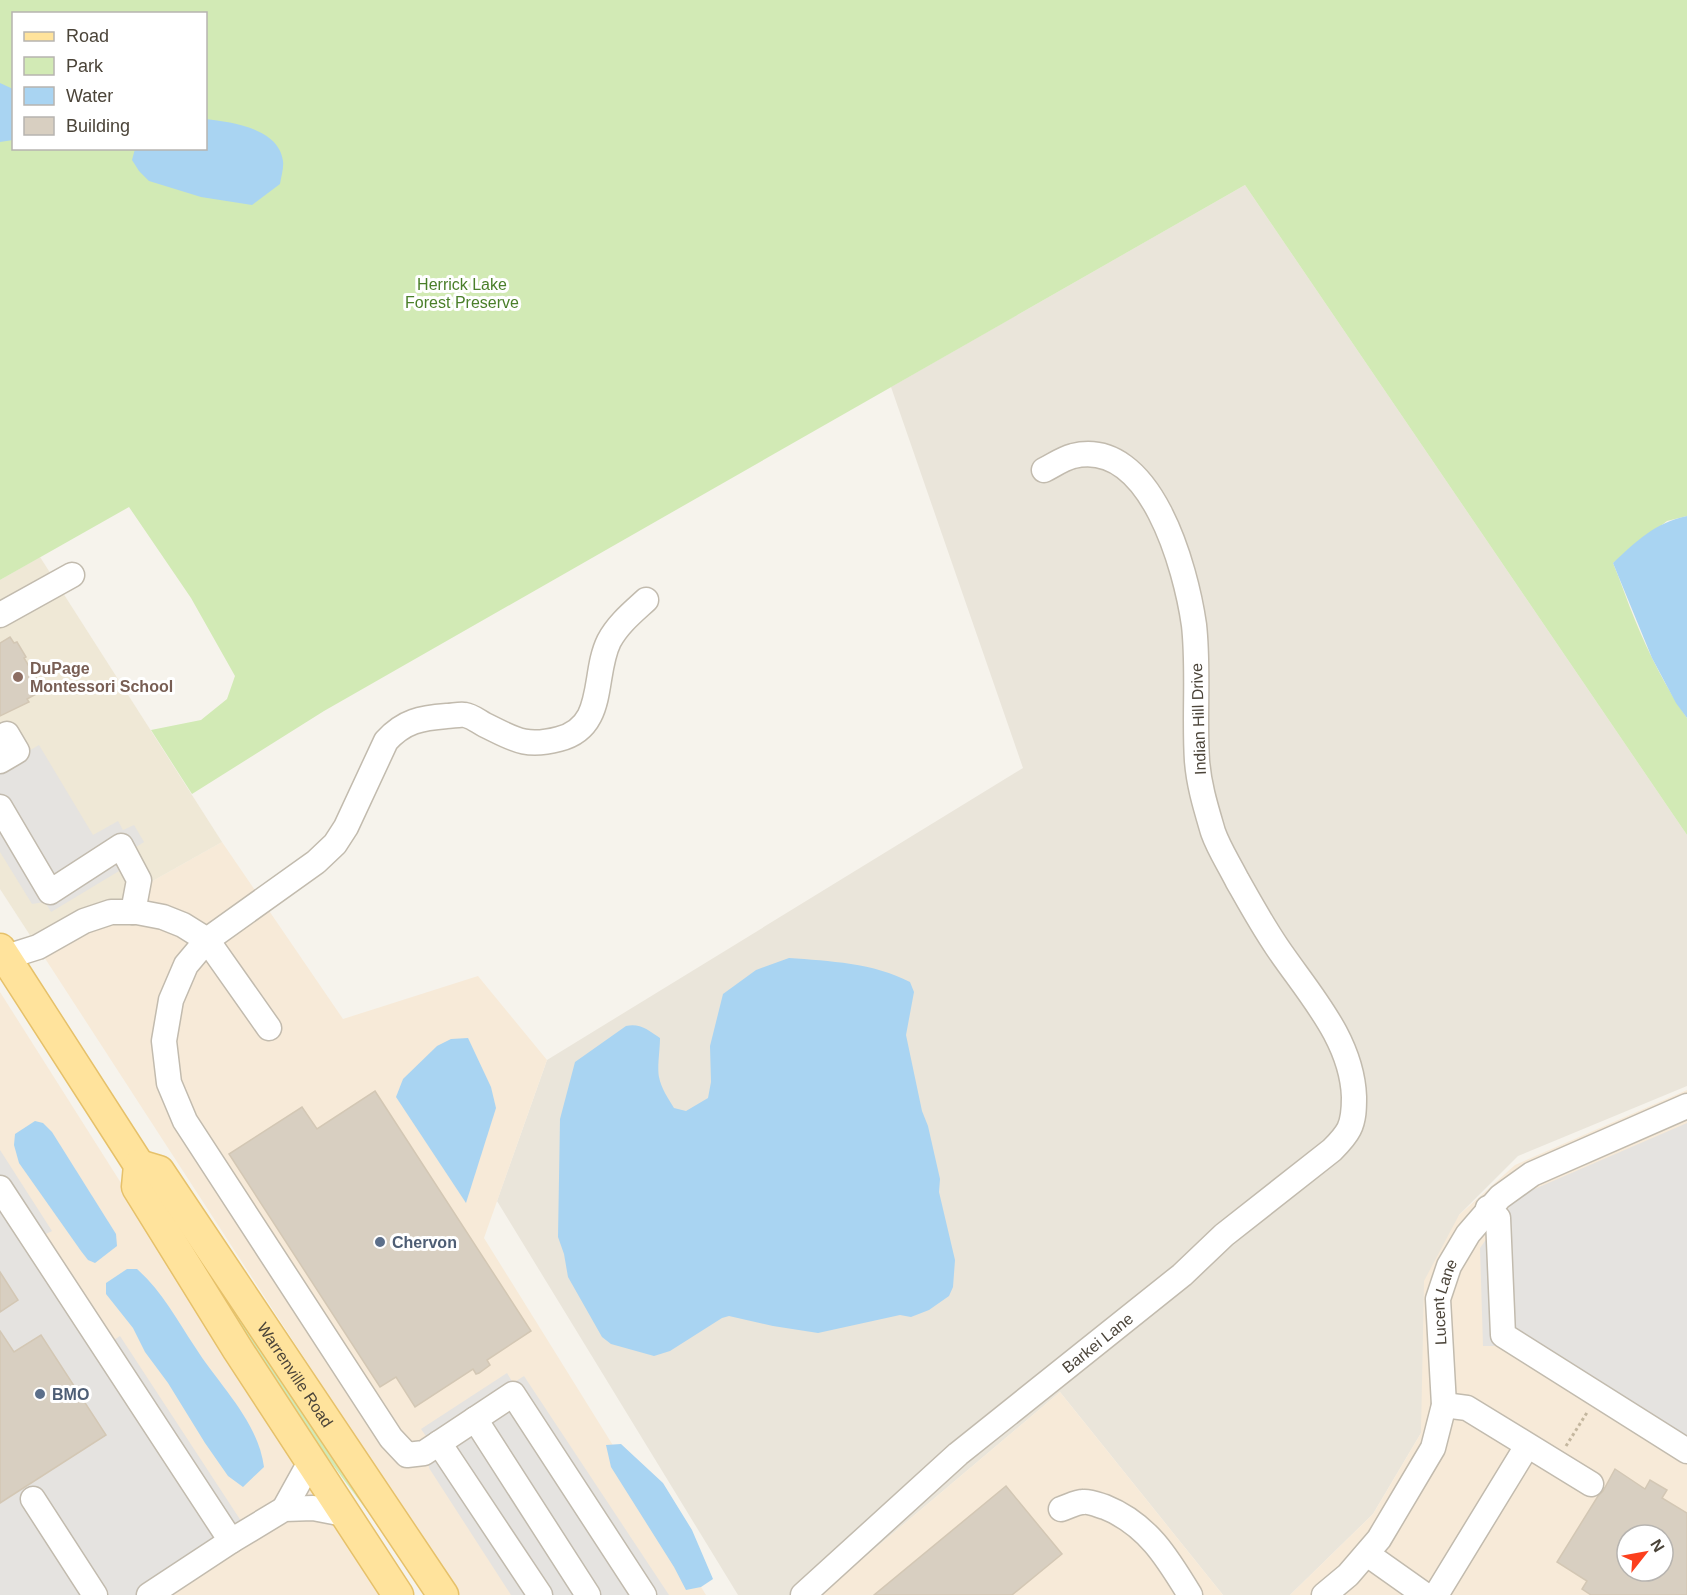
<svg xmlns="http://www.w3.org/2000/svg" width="1687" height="1595" viewBox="0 0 1687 1595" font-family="Arial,sans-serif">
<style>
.residential{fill:#eae5da}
.commercial{fill:#f7ead8;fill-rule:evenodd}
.education{fill:#efe8d6}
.green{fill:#d2eab5;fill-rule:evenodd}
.parking{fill:#e5e3e0}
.water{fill:#a9d4f2}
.building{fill:#d8cfc1;stroke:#d3c7b4;stroke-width:1.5;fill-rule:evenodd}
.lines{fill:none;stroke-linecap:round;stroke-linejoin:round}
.minor-casing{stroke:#c2bbae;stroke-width:27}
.major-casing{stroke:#e6c16a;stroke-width:33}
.path{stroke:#c4b79f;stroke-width:3;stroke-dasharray:3 3;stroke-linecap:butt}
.minor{stroke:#fff;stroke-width:24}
.major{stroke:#ffe39c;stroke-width:30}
.education-dot{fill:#8d6e63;stroke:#fff;stroke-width:2}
.service-dot{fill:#5c6f8a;stroke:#fff;stroke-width:2}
.labels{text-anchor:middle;stroke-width:6;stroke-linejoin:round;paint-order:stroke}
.park-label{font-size:16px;fill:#4a7f2a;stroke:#fff}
.education-label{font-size:16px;font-weight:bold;fill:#785e54;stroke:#fff;text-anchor:start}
.street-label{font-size:16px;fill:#4b4439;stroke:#fff}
.service-label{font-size:16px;font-weight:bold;fill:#4e5e75;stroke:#fff;text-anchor:start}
</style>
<rect width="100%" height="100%" fill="#f6f3ec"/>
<polygon class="residential" points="1245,185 1687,835 1687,1086 1518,1156 1459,1215 1424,1383 1421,1433 1373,1514 1290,1595 1223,1595 1060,1392 820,1595 738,1595 497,1201 547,1060 1023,768 891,387"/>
<g class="commercial">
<polygon points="222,842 343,1019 478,976 547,1060 484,1238 706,1595 458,1595 37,946"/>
<polygon points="0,992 382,1595 0,1595"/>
<path d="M1687,1090V1595H1290L1373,1514L1421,1433L1424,1281L1459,1215L1515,1165ZM1627,1535H1663V1571H1627Z"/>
<polygon points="1060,1392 1223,1595 820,1595"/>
</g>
<polygon class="education" points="40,557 222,842 37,946 0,889 0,580"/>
<g class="green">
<path d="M0,0H1687V516L1667,521L1613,563C1621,582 1627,601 1635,620C1649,654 1666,688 1687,718V835L1245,185L324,711L192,794L151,730L201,720L227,699L235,676L191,598L129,507L0,580ZM14,14H206V148H14Z"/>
<polygon points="146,1178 408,1566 269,1379"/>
</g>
<g class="parking">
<polygon points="39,745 93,835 118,821 123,830 134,825 144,842 133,849 139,859 51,912 45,902 32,904 0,852 0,768"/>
<polygon points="1687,1123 1687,1461 1498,1346 1483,1346 1480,1248 1516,1197"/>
<polygon points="0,1150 52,1231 40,1237 108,1344 120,1336 243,1524 136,1595 0,1595"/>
<polygon points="507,1373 513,1383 524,1376 669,1595 511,1595 429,1468 428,1439 421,1429"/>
</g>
<g class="water">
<polygon points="0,83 13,89 13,140 0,142"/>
<path d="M206,119C231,122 279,128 283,161C284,168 281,177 280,184L252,205L201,197L149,181L139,171L132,160L135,149L206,148Z"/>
<path d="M1687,516V718L1676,703L1652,658L1613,563C1638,540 1653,524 1687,516Z"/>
<path d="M789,958C829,961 874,963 910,982L914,992L906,1035L922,1111L928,1126L940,1179L939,1192L955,1260L953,1287L949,1296L929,1310L911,1317L900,1315L818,1333L773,1326L729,1316L722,1318L670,1351L654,1356L611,1344L602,1337L568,1277L564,1254L558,1237L560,1119L575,1062L626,1026C640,1023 648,1030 660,1038C660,1050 657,1067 659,1077C661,1088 668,1098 674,1108L686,1111L708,1098L711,1082L710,1046L723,994L756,970Z"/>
<polygon points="468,1038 491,1087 496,1108 466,1203 396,1097 403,1079 437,1046 451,1039"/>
<polygon points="35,1121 43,1123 52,1132 116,1234 117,1246 95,1263 88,1260 81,1251 19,1163 14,1145 15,1134"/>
<path d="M127,1269H137C162,1291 177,1320 195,1347C219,1385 258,1421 264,1467L243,1487L228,1476L205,1443L168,1383L145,1352L133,1328L106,1294V1283Z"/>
<polygon points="621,1444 663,1483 692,1530 713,1579 701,1587 686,1590 674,1567 611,1467 606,1445"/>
</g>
<g class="building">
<polygon points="10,637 14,643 17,642 26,657 24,658 39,683 36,685 40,692 27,699 29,702 0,716 0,643"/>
<polygon points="375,1091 531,1331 487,1360 490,1365 479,1373 476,1374 473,1369 415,1407 396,1377 380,1387 229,1154 302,1107 317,1129"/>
<polygon points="0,1272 18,1300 0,1312"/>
<polygon points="0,1331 14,1352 41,1335 106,1435 0,1503"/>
<path d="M1615,1469L1645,1489L1650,1480L1667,1490L1662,1498L1687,1513V1595H1591L1582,1589L1587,1581L1557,1562L1598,1496L1603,1491ZM1627,1535H1663V1571H1627Z"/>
<polygon points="1006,1486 1062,1554 1012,1595 874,1595"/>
</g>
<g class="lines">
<g class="minor-casing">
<g id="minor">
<polyline points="0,615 72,575"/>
<polyline points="0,738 7,734 17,751 0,761"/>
<polyline points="0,807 50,892 121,846 139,880 133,912"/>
<polyline points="0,959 38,947 84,921 111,912 137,912 163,917 183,925 207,940 269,1028"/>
<polyline points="0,1188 231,1541 284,1509 313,1508 344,1514"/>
<polyline points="1488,1208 1498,1218 1503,1335 1687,1451"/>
<polyline points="1444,1405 1467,1408 1591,1484"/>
<polyline points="475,1419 588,1595"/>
<polyline points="439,1443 540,1595"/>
<polyline points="33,1499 95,1595"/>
<polyline points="284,1509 310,1462"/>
<path d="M1061,1509C1068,1507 1076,1502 1083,1502C1090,1501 1098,1505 1105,1507C1147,1524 1167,1557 1190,1595"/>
<polyline points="1367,1554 1425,1595"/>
<polyline points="149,1595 231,1541"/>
<path d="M644,1595L513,1394L424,1453L407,1455L391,1438L185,1121L169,1083L164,1041L171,1000L186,965L207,940L316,862L335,844L346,827L386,741C404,721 421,718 447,716C452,716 460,714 465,715C472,716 479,722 485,725C514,739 525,748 559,739C607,727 592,675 609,641C618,624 633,612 646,600"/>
<path id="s1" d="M803,1595L958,1454L1182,1275L1224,1235L1332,1150C1339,1143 1345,1137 1349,1129C1354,1119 1354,1108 1354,1097C1352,1039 1308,993 1277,947C1262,925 1250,903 1237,880C1229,864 1219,849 1213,832C1206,808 1199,786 1197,761C1194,716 1199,670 1194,625C1186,569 1151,437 1073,456C1062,459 1054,465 1044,470"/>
<path id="s2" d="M1324,1595L1348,1575L1379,1539L1433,1448L1444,1405L1438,1299L1449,1266L1468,1234L1500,1197L1532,1174L1687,1106"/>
<polyline points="1436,1595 1527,1446"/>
</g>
</g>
<g class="major-casing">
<g id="major">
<polyline points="0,949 139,1165 137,1187 238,1350 398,1595"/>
<path id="s3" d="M139,1165L159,1171L443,1595"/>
</g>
</g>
<polyline class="path" points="1566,1446 1588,1411"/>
<use href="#minor" class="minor"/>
<use href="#major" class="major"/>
</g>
<circle class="education-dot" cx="18" cy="677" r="6"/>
<g class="service-dot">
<circle cx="380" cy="1242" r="6"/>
<circle cx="40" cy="1394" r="6"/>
</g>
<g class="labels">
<g class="park-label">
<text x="462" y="290">Herrick Lake<tspan x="462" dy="18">Forest Preserve</tspan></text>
</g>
<g class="education-label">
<text x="30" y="674">DuPage<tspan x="30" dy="18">Montessori School</tspan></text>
</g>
<g class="street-label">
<text transform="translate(1198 719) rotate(-92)" y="6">Indian Hill Drive</text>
<text dy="6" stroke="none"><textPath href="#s2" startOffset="333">Lucent Lane</textPath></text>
<text dy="6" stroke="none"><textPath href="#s1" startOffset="388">Barkei Lane</textPath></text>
<text dy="6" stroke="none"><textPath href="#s3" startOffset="266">Warrenville Road</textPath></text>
</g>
<g class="service-label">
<text x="392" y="1248">Chervon</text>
<text x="52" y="1400">BMO</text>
</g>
</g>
<rect x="12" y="12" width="195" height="138" fill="#ffffff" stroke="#b7b4b0" stroke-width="1.5"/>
<rect x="24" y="32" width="30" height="9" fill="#ffe39c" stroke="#b7b4b0" stroke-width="1.5"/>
<text x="66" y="42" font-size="18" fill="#4b4439">Road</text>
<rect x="24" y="57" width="30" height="18" fill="#d2eab5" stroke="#b7b4b0" stroke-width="1.5"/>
<text x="66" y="72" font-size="18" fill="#4b4439">Park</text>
<rect x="24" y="87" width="30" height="18" fill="#a9d4f2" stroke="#b7b4b0" stroke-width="1.5"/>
<text x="66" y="102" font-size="18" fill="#4b4439">Water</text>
<rect x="24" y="117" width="30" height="18" fill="#d8cfc1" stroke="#b7b4b0" stroke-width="1.5"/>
<text x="66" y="132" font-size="18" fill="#4b4439">Building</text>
<g transform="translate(1645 1553) rotate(59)"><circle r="28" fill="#ffffff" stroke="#b7b4b0" stroke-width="1.5"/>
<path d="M0-4.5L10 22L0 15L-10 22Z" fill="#fc3f1d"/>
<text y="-9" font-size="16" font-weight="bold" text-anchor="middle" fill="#4b4439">N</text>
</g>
</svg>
